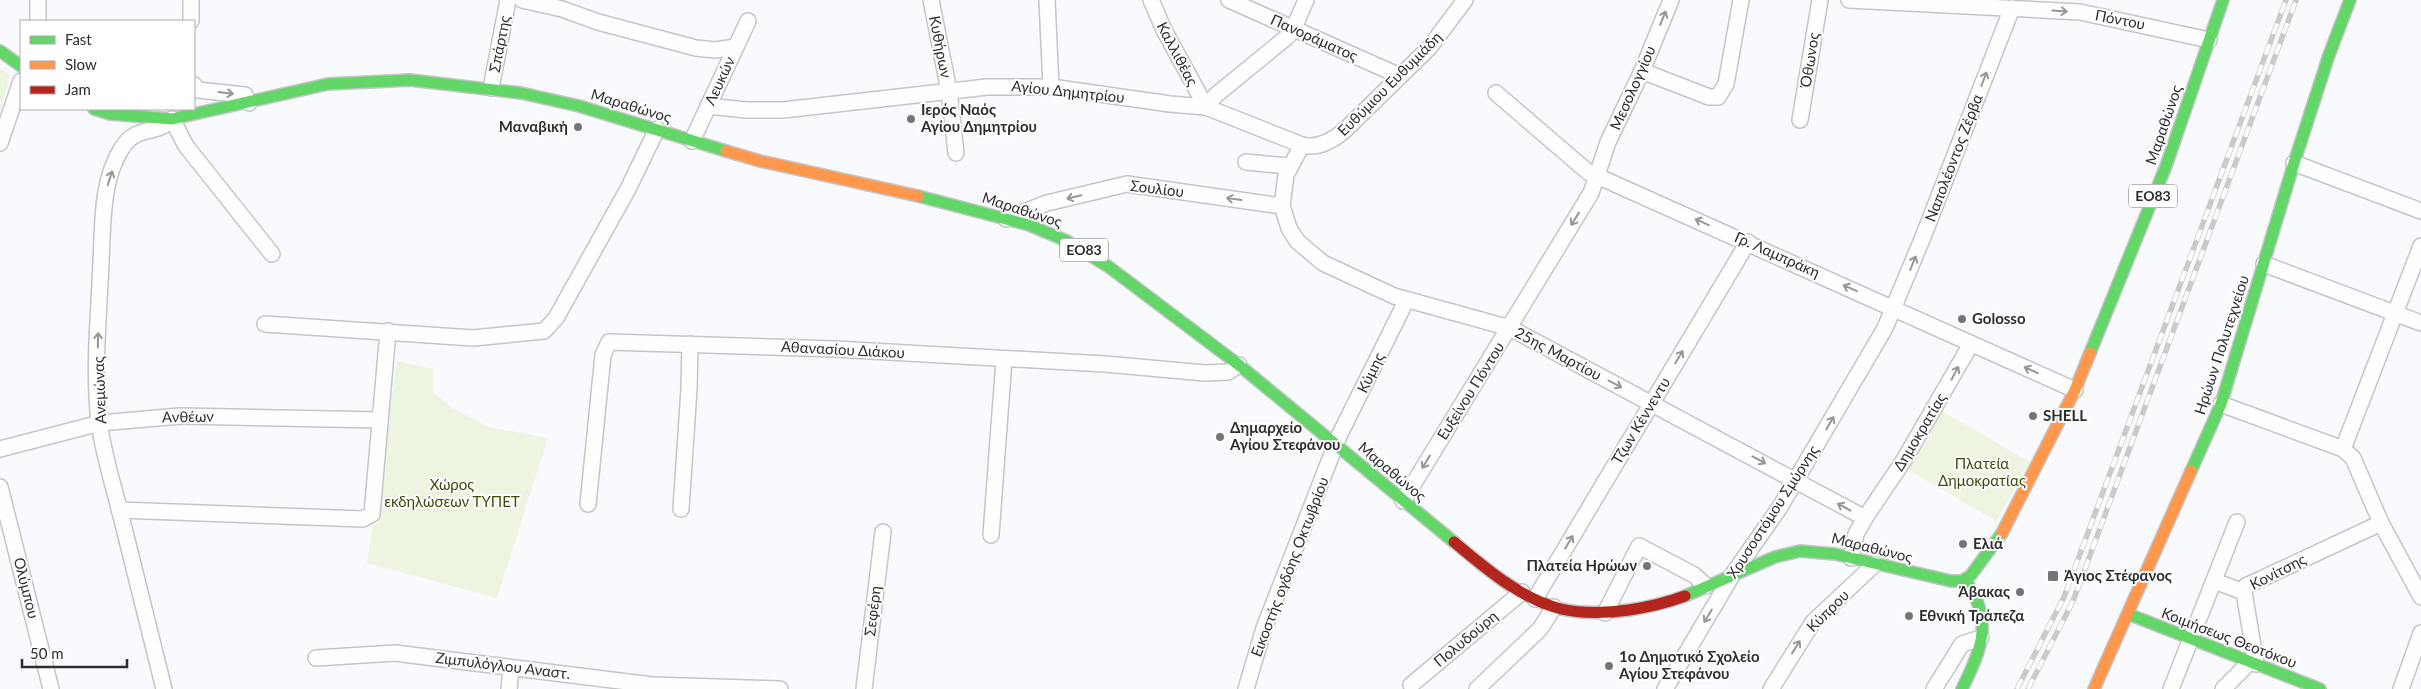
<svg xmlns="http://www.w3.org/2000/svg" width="2421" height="689" viewBox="0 0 2421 689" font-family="Lato,sans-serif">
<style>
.green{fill:#edf5e0}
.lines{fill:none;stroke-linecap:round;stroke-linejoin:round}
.street-casing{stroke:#c4c5c8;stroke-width:18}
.fast-casing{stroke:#c4c5c8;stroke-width:14}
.slow-casing{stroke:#c4c5c8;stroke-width:14}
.jam-casing{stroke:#c4c5c8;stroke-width:14}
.street{stroke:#fefeff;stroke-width:15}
.fast{stroke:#63d668;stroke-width:11}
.slow{stroke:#ff974d;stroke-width:11}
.jam{stroke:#b3261e;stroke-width:11}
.rail-casing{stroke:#cacacb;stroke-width:5.5}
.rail{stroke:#fff;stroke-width:4;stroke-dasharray:11;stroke-linecap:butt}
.oneway{stroke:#969698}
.poi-dot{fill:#747578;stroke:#fff;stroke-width:2}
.labels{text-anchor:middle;stroke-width:4;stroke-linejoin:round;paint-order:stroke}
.shield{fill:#fff;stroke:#6c6d6e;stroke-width:1}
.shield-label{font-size:14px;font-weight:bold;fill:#2d2e30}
.street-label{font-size:15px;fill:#2d2e30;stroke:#fff}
.poi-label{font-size:15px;font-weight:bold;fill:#2d2e30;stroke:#fff;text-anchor:start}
.park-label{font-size:15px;fill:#3c4a09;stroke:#fff}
</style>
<rect width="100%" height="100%" fill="#f9fafd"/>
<g class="green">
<polygon points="0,68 10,75 0,112"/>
<polygon points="397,361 433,369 433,392 452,408 489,427 548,438 497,598 367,563"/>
<polygon points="1942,411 2030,462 1996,521 1907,469"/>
</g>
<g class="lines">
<g class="street-casing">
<g id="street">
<polyline points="38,0 38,21"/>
<polyline points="522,0 562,9 598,22 696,48 715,50 736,47"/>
<polyline points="931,0 949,91 956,153"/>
<polyline points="1047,0 1051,87"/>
<polyline points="1151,0 1164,30 1206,107 1216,95 1287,37 1293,30 1306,0"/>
<polyline points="1229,0 1400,76"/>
<polyline points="1849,0 2080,12 2209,40"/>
<polyline points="191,21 191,0"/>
<polyline points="1642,71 1709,97 1718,97 1726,84 1741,0"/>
<polyline points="194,85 198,90 245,95 249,103"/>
<polyline points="491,88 508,0"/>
<polyline points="1496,93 1588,172 2075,390"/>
<path d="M708,106L746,110H783L987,87H1051L1170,104L1206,107L1302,145C1318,149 1332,141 1344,131L1429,48L1465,0"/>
<polyline points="1800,120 1820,0"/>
<polyline points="692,141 748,21"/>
<polyline points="0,143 21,81"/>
<polyline points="1302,145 1286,175 1282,206 1289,228 1297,241 1323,263 1394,296 1510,328 1865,518 1856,534 1851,558"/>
<polyline points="1246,162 1289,166"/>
<polyline points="2294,163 2421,211"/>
<polyline points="1006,219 1047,203 1127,184 1282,206"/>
<polyline points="2264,264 2421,323"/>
<polyline points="265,324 473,338 544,331 556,318 628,189 657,129"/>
<polyline points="2221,404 2343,449 2353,458 2381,523 2421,597"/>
<polyline points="0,449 100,423 180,416 380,420"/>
<polyline points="2343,449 2421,246"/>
<polyline points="0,487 51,689"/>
<polyline points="1403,501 1591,193 1608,142 1642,71 1671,0"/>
<polyline points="588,504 603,355 609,342 835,349 1105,364 1205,373 1228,372 1239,365"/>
<polyline points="681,509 689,389 690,344"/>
<polyline points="119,510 363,519 372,514 388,331"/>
<polyline points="1865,518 1904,460 1971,344"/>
<polyline points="991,535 1004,359"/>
<polyline points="2214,581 2244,592"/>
<polyline points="1535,599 1748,242"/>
<polyline points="1605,613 1639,546 1694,575 1706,586"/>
<polyline points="316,658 395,653 652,685 780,689"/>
<polyline points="2256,664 2244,592 2246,586 2381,523"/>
<polyline points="1411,685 1522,592"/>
<path d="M164,689C150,634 137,579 123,524C115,490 103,455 99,421C93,369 99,314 101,262C103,225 101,180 122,148C136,125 156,136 172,119L186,146L272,254"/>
<polyline points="509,689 511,668"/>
<polyline points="864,689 883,532"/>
<polyline points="1246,689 1264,628 1339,436 1406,301"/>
<polyline points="1477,689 1540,629 1554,607"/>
<polyline points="1665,689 1733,574 1780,507 1885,328 1923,237 2012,8"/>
<polyline points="1771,689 1813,622 1875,564"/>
<polyline points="1934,689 1962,644 1981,638"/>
<polyline points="2171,689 2237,522"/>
<polyline points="2223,689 2250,662"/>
<polyline points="2401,689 2421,633"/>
</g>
</g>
<g class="fast-casing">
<g id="fast">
<polyline points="0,51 21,66"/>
<polyline points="94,109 110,114 172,119 328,84 410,80 521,93 579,106 726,151"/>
<polyline points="918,196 1029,225 1067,241 1109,267 1239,365 1454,542"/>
<polyline points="2090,353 2166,166 2223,0"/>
<polyline points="2191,471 2221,404 2294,163 2329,55 2350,0"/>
<polyline points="1685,596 1775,557 1800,551 1835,554 1951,581 1962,581 1971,575 2002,533"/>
<polyline points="2128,614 2320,689"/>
<path d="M1962,689C1982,648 1994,620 1965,580"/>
</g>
</g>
<g class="slow-casing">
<g id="slow">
<polyline points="726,151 760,161 918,196"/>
<polyline points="2002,533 2075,390 2090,353"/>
<polyline points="2094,689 2191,471"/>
</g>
</g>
<g class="jam-casing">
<path id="jam" d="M1454,542C1485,568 1521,599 1561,609C1583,614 1607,613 1629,610C1649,607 1666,603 1685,596"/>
</g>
<use href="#street" class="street"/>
<use href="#fast" class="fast"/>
<use href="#slow" class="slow"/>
<use href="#jam" class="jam"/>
<g class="rail-casing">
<g id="rail">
<polyline points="2017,689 2064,597 2286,0"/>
<polyline points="2028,689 2073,601 2296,0"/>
</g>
</g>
<use href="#rail" class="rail"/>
</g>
<defs><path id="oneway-shaft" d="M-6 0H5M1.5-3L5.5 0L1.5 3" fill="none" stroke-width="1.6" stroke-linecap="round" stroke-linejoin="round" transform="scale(1.25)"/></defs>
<g class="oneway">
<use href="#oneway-shaft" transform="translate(2060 11) rotate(4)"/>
<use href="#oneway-shaft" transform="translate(1663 18) rotate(-68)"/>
<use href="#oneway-shaft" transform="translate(1984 79) rotate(-69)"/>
<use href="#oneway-shaft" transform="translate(226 93) rotate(7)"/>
<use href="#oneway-shaft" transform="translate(110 178) rotate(-72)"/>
<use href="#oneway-shaft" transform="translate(1074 197) rotate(166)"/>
<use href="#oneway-shaft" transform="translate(1234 199) rotate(-172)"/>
<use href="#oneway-shaft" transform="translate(1575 219) rotate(122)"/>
<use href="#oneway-shaft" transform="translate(1702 222) rotate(-156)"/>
<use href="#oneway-shaft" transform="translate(1913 263) rotate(-68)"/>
<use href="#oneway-shaft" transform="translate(1850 288) rotate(-156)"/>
<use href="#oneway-shaft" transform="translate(98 340) rotate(-89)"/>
<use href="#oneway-shaft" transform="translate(1679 357) rotate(-59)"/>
<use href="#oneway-shaft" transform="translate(2031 370) rotate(-156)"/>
<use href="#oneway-shaft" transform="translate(1955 373) rotate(-62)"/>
<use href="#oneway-shaft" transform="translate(1615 384) rotate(28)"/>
<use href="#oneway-shaft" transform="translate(1830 423) rotate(-60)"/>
<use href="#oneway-shaft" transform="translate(1759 460) rotate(28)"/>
<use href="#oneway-shaft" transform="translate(1426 462) rotate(121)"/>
<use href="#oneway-shaft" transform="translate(1844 507) rotate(-151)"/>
<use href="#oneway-shaft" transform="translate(1569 542) rotate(-59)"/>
<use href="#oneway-shaft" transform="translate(1708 616) rotate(121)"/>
<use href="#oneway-shaft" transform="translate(1796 647) rotate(-58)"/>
</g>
<g class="poi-dot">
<circle cx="911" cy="119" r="5"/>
<circle cx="578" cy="127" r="5"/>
<circle cx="1962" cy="319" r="5"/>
<circle cx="2033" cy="416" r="5"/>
<circle cx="1220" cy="437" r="5"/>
<circle cx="1963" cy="544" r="5"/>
<circle cx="1647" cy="566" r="5"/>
<rect x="2047" y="570" width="12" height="12" rx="2.5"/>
<circle cx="2020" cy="592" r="5"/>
<circle cx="1909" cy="616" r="5"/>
<circle cx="1609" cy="666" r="5"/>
</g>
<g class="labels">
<g class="shield">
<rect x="2129" y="184.5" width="48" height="23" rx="4"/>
<rect x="1060" y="238.5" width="48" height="23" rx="4"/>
</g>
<g class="shield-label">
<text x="2153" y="201">ΕΟ83</text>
<text x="1084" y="255">ΕΟ83</text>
</g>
<g class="street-label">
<text transform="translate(2120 20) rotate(11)" y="5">Πόντου</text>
<text transform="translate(1314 38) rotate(24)" y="5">Πανοράματος</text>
<text transform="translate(500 44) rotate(-79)" y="5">Σπάρτης</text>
<text transform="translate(940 47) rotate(79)" y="5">Κυθήρων</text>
<text transform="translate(1177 54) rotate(62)" y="5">Καλλιθέας</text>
<text transform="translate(1810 60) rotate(-81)" y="5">Όθωνος</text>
<text transform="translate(720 81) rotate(-65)" y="5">Λευκών</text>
<text transform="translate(1390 84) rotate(-45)" y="5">Ευθύμιου Ευθυμιάδη</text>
<text transform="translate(1633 88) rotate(-66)" y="5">Μεσολογγίου</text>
<text transform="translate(1068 92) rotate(6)" y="5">Αγίου Δημητρίου</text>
<text transform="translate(631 106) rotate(17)" y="5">Μαραθώνος</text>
<text transform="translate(2164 125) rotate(-71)" y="5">Μαραθώνος</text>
<text transform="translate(1954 158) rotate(-69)" y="5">Ναπολέοντος Ζέρβα</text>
<text transform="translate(1157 189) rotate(7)" y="5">Σουλίου</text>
<text transform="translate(1022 210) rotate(18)" y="5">Μαραθώνος</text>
<text transform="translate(1777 255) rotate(24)" y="5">Γρ. Λαμπράκη</text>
<text transform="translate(2222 345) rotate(-72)" y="5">Ηρώων Πολυτεχνείου</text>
<text transform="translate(843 350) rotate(3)" y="5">Αθανασίου Διάκου</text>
<text transform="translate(1558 354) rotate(28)" y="5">25ης Μαρτίου</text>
<text transform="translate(1371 373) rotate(-64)" y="5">Κύμης</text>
<text transform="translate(100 390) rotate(-92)" y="5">Ανεμώνας</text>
<text transform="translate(1471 391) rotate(-58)" y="5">Ευξείνου Πόντου</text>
<text transform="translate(188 417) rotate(-1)" y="5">Ανθέων</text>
<text transform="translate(1641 421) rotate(-59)" y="5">Τζων Κέννεντυ</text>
<text transform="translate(1920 432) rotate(-59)" y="5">Δημοκρατίας</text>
<text transform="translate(1392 472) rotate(40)" y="5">Μαραθώνος</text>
<text transform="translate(1773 512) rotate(-57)" y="5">Χρυσοστόμου Σμύρνης</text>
<text transform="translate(1872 548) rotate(14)" y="5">Μαραθώνος</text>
<text transform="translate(1290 567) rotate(-69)" y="5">Εικοστής ογδόης Οκτωβρίου</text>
<text transform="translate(2278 572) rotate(-27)" y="5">Κονίτσης</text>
<text transform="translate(26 588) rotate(76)" y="5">Ολύμπου</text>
<text transform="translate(873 611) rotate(-83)" y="5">Σεφέρη</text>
<text transform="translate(1828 611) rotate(-45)" y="5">Κύπρου</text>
<text transform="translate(2229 638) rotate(21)" y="5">Κοιμήσεως Θεοτόκου</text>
<text transform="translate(1466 639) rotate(-40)" y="5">Πολυδούρη</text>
<text transform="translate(503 666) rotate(7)" y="5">Ζιμπυλόγλου Αναστ.</text>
</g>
<g class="poi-label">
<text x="921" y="115">Ιερός Ναός<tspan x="921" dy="17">Αγίου Δημητρίου</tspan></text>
<text x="568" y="132" text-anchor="end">Μαναβική</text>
<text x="1972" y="324">Golosso</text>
<text x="2043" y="421">SHELL</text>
<text x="1230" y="433">Δημαρχείο<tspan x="1230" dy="17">Αγίου Στεφάνου</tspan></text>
<text x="1973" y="549">Ελιά</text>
<text x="1637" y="571" text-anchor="end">Πλατεία Ηρώων</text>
<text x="2064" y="581">Άγιος Στέφανος</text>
<text x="2010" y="597" text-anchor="end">Άβακας</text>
<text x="1919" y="621">Εθνική Τράπεζα</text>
<text x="1619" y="662">1ο Δημοτικό Σχολείο<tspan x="1619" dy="17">Αγίου Στεφάνου</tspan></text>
</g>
<g class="park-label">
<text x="1982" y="469">Πλατεία<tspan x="1982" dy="17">Δημοκρατίας</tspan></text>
<text x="452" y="490">Χώρος<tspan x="452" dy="17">εκδηλώσεων ΤΥΠΕΤ</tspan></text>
</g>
</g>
<rect x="20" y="20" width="175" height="90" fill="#ffffff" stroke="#ababac"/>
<rect x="30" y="36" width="25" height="8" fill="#63d668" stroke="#ababac"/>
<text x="65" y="45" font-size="15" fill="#2d2e30">Fast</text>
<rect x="30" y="61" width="25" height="8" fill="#ff974d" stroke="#ababac"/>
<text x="65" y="70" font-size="15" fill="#2d2e30">Slow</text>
<rect x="30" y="86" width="25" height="8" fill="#b3261e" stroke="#ababac"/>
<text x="65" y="95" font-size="15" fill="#2d2e30">Jam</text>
<path d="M22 659v8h105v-8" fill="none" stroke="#2d2e30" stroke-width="2.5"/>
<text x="30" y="659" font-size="15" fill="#2d2e30" stroke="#ffffff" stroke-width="4" paint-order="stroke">50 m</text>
</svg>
